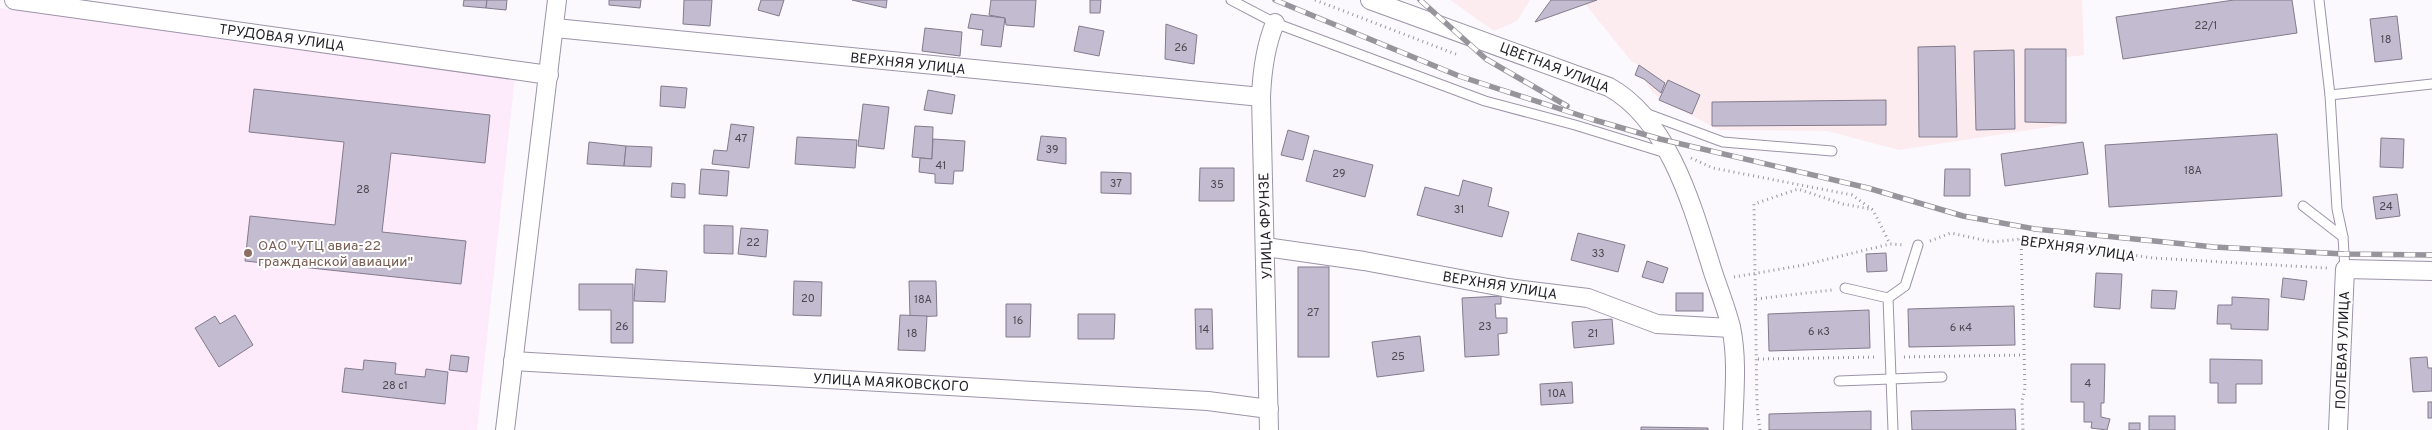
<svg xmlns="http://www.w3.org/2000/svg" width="2432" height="430" viewBox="0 0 2432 430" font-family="Overpass,sans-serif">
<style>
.industrial{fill:#fcecef}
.education{fill:#fdeafa}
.building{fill:#c3bbcf;stroke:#827b8d}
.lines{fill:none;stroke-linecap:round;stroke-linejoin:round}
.service-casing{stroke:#9c94a8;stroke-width:11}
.minor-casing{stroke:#9c94a8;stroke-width:20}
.path{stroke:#99969c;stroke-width:3;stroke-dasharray:1 4;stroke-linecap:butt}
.service{stroke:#fff;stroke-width:9}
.minor{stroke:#fff;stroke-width:18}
.rail-casing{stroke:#97959b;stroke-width:5.5}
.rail{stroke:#fff;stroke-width:4;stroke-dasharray:11;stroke-linecap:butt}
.education-dot{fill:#8d6e63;stroke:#fff;stroke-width:2}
.labels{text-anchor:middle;stroke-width:4;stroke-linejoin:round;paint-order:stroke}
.number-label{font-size:11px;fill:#4c4852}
.street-label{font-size:14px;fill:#252229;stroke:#fff}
.education-label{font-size:14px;fill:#785e54;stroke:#fff;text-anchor:start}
</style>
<rect width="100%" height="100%" fill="#fbf9fe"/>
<g class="industrial">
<polygon points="1450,0 1530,0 1517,21 1494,31"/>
<polygon points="1582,0 2082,0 2084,55 2059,58 2068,124 1899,150 1827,131 1720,130 1666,103 1652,92 1644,79 1635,75 1639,65 1631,61"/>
</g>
<polygon class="education" points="0,8 515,76 477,430 0,430"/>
<g class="building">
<polygon points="464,0 487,0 486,8 463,6"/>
<polygon points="487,0 507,0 506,10 486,8"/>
<polygon points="609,0 641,0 640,8 609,5"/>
<polygon points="684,0 712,0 710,26 683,24"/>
<polygon points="761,0 784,0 779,16 758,10"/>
<polygon points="852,0 887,0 886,8"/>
<polygon points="991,0 1036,0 1034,27 1006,25 1005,18 989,15"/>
<polygon points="1090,0 1101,0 1100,13 1090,13"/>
<polygon points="1551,0 1597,0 1535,22"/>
<polygon points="2234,0 2292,0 2297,33 2123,59 2116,17"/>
<polygon points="971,14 1005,18 1001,47 981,45 983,30 968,28"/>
<polygon points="2397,16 2402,59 2375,62 2370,19"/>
<polygon points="1166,24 1197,35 1194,64 1165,59"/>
<polygon points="1079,26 1104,31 1099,56 1074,51"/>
<polygon points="925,28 962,32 960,56 922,51"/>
<polygon points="1955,46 1957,137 1919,137 1918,47"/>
<polygon points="2025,49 2066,49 2066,123 2025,122"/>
<polygon points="2014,50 2015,129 1976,130 1974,51"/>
<polygon points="1639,65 1665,83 1661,93 1644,79 1635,75"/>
<polygon points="1668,80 1700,95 1692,114 1659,100"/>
<polygon points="661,86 687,88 685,108 660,106"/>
<polygon points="254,89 490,115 485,163 391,153 382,232 466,241 461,284 245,261 250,216 335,225 344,142 249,132"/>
<polygon points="928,90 955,95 952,114 924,110"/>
<polygon points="1886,100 1886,125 1712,126 1712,102"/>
<polygon points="863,104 889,107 884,149 858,146"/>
<polygon points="731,124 754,127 749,168 712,164 714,150 727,151"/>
<polygon points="915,126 933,127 932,159 912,157"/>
<polygon points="1288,130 1309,136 1303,160 1281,155"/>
<polygon points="2277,134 2282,196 2109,207 2105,145"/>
<polygon points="1041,136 1066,138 1066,164 1037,160"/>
<polygon points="797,137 857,140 855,168 795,164"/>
<polygon points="2381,138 2404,139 2403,168 2380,167"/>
<polygon points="933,139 965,141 963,171 954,171 953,184 935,183 935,174 919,172 920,158 932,159"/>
<polygon points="589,142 626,146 624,166 587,164"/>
<polygon points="2083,142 2088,174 2005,186 2001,154"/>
<polygon points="626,146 652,147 651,167 624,166"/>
<polygon points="1314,150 1373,165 1365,197 1306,181"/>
<polygon points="1200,168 1234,168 1234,201 1199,201"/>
<polygon points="701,169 729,171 727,196 699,194"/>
<polygon points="1945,169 1970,169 1970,196 1944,196"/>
<polygon points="1101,172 1131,173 1131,194 1101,193"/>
<polygon points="1463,180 1492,188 1488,206 1509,212 1502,237 1417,215 1425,187 1459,196"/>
<polygon points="672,183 685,184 685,198 671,197"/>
<polygon points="2397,194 2400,216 2376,219 2373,197"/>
<polygon points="704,225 733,226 733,254 704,253"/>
<polygon points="741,228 768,230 766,257 738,254"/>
<polygon points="1578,233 1625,245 1618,272 1571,260"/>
<polygon points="1886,253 1887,271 1867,272 1866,254"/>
<polygon points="1647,261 1668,268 1663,283 1642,277"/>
<rect x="1298" y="267" width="31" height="90"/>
<polygon points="636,269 667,271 665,302 634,301"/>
<polygon points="2096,273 2122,274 2120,309 2094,307"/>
<polygon points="2283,278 2307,281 2304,300 2281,297"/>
<polygon points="794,281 822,282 821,316 793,315"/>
<polygon points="909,281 936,281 937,316 910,317"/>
<polygon points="579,284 633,284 633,343 611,343 611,310 579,310"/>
<polygon points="2152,290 2177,291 2175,309 2151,308"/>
<rect x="1676" y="293" width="27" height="18"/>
<polygon points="1501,296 1501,304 1495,304 1496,318 1507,318 1507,333 1498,334 1499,355 1465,357 1462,298"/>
<polygon points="2232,297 2269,299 2268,330 2231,329 2231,324 2217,324 2218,305 2232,305"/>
<polygon points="1006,304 1031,304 1030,337 1006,337"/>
<polygon points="2014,306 2015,345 1909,347 1908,309"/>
<polygon points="1195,309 1212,309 1213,349 1196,349"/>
<polygon points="1869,310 1870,348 1769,351 1768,314"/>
<polygon points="1078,314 1115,314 1114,339 1078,339"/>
<polygon points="235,315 253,345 219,367 195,328 215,316 220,324"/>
<polygon points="900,315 927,316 925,351 898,350"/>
<polygon points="1612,319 1614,344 1574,348 1572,322"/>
<polygon points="1420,336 1424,371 1377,377 1372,342"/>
<polygon points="451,355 469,357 467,372 449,370"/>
<polygon points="2427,357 2428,368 2432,368 2432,391 2413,392 2410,358"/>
<polygon points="2210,359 2262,360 2262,384 2236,384 2236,403 2218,403 2218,383 2210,383"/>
<polygon points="364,360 396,363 395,374 425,377 426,369 448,372 445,404 342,392 345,368 363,370"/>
<polygon points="2071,364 2105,364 2104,403 2101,403 2101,417 2110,419 2107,430 2091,428 2092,422 2084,422 2084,402 2071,402"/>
<polygon points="1572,382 1573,403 1541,405 1540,384"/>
<rect x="2428" y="402" width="4" height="16"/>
<polygon points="2015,409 2016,430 1912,430 1911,411"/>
<polygon points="1871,411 1871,430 1769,430 1769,414"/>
<rect x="2149" y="416" width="26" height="14"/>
<rect x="2129" y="423" width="11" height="7"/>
<polygon points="1641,427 1708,428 1708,430 1641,430"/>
</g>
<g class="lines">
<g class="service-casing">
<g id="service">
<polyline points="1231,0 1275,23 1485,101 1575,125 1666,153"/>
<polyline points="2319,0 2330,95 2337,209 2343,237 2345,269"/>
<polyline points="2330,95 2432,84"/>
<polyline points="1645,113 1723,142 1832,151"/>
<polyline points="2303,206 2343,237"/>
<polyline points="1845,288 1888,298 1893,430"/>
<polyline points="1888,298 1905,286 1918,245"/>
<polyline points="1839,381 1942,377"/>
</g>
</g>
<g class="minor-casing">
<g id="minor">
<polyline points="14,0 549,75"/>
<path d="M1370,0L1609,87C1669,120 1693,208 1712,269C1718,288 1726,307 1731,327C1738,360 1734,396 1733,430"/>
<polyline points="555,28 1261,97"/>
<polyline points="1266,247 1364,261 1508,288 1588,298 1657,324 1731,328"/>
<polyline points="513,361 1208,401 1269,409"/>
<polyline points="505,430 557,0"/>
<path d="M1269,430L1261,97C1262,71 1265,47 1275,23"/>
<polyline points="2338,430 2345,269 2432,271"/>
</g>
</g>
<g class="path">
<polyline points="1315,0 1458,55"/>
<polyline points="1691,158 1713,168 1852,195 1873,210 1890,244 1905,245"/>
<polyline points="2021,239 2025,388 2022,401 2023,430"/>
<polyline points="1930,241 1951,233 1992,242 2021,239 2153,258 2327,268"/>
<polyline points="1734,277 1804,265 1890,244"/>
<polyline points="1756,299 1832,290"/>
<polyline points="1904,357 2023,355"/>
<polyline points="1758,359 1878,357"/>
<polyline points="1760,430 1757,407 1754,204 1798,189 1843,204 1870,209"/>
</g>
<use href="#service" class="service"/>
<use href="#minor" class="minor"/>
<g class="rail-casing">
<g id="rail">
<polyline points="1275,0 1459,76 1591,119 1660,139 1868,188 1963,216 2035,229 2214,247 2344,254 2432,255"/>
<polyline points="1420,0 1486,59 1567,106"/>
</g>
</g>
<use href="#rail" class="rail"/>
</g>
<circle class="education-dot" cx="248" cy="253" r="5"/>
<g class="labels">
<g class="number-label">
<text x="2206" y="29">22/1</text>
<text x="2386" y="43">18</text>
<text x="1181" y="51">26</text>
<text x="741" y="142">47</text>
<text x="1052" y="153">39</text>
<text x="941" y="169">41</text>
<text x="2193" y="174">18А</text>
<text x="1339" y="177">29</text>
<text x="1116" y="187">37</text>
<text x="1217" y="188">35</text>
<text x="363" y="193">28</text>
<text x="2386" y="210">24</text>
<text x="1459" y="213">31</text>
<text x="753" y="246">22</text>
<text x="1598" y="257">33</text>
<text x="808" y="302">20</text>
<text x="923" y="303">18А</text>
<text x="1313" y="316">27</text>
<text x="1018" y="324">16</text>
<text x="622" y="330">26</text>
<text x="1485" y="330">23</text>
<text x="1961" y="331">6 к4</text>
<text x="1204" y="333">14</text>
<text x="1819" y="335">6 к3</text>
<text x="912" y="337">18</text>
<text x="1593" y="337">21</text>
<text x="1398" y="360">25</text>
<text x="2088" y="387">4</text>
<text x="395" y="389">28 с1</text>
<text x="1557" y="397">10А</text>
</g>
<g class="street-label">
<text transform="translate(282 37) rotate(8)" y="5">ТРУДОВАЯ УЛИЦА</text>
<text transform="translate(908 63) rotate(6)" y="5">ВЕРХНЯЯ УЛИЦА</text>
<text transform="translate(1555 67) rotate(21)" y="5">ЦВЕТНАЯ УЛИЦА</text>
<text transform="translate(1265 226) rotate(-92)" y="5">УЛИЦА ФРУНЗЕ</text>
<text transform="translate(2078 248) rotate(8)" y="5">ВЕРХНЯЯ УЛИЦА</text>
<text transform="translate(1500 285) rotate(9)" y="5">ВЕРХНЯЯ УЛИЦА</text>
<text transform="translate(2342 350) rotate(-88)" y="5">ПОЛЕВАЯ УЛИЦА</text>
<text transform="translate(891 382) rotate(3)" y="5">УЛИЦА МАЯКОВСКОГО</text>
</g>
<g class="education-label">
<text x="258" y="250">ОАО "УТЦ авиа-22<tspan x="258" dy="16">гражданской авиации"</tspan></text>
</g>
</g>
</svg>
